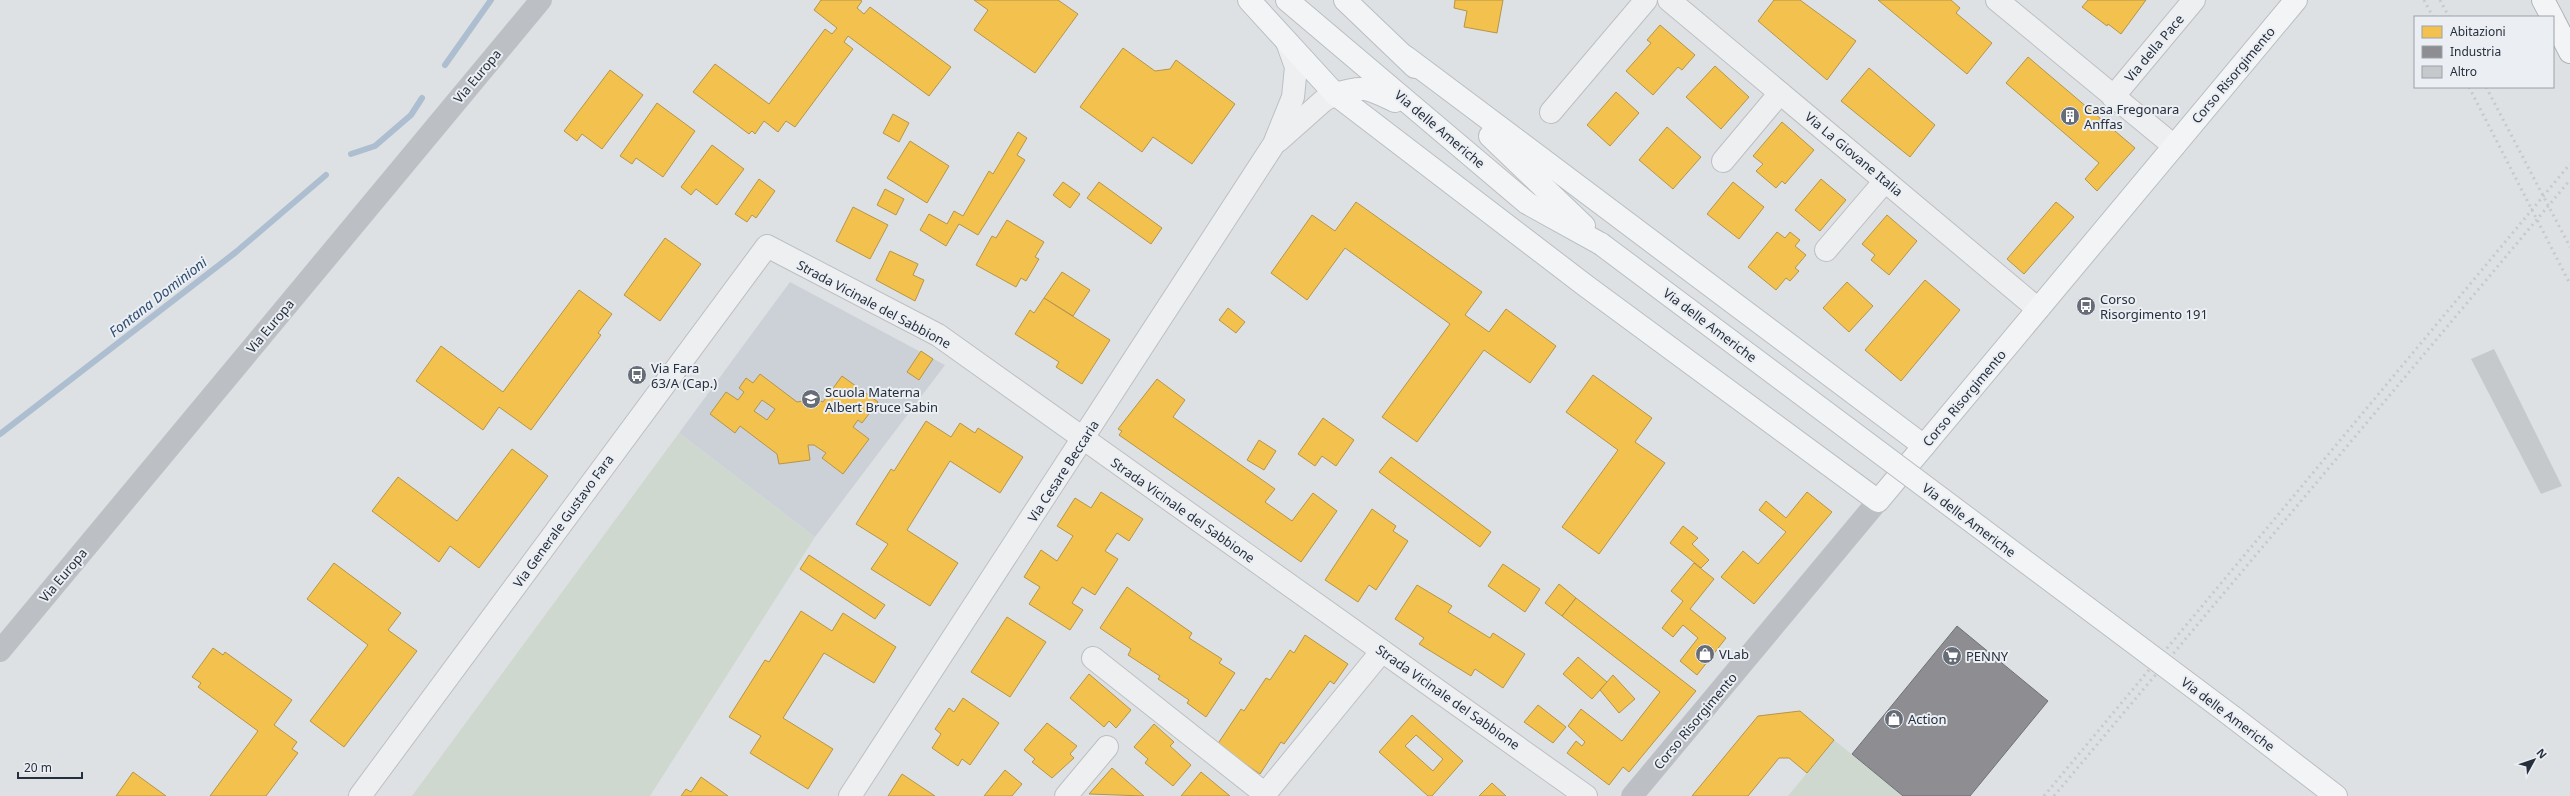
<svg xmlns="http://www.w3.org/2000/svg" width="2570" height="796" viewBox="0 0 2570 796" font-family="'Noto Sans',sans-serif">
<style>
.built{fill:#ccd0d7}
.green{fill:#cfd8cf}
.homes{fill:#f2c14e;stroke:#b59549;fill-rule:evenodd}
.industry{fill:#8d8d92;stroke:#6e7178}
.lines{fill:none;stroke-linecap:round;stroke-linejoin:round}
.stream{stroke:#acbed0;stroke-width:6}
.building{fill:#c6c9cc}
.street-casing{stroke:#bdbfc2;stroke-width:24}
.primary-casing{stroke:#babec2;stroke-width:24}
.highway-casing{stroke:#b0b4b9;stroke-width:24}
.street{stroke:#eeeff1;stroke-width:22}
.secondary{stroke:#bcc0c4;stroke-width:22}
.primary{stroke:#f2f4f5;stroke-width:22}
.highway{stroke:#f2f4f5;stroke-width:22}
.rail{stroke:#c7c9cc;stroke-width:3;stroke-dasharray:2 4;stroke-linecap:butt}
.primary-bridge-casing{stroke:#babec2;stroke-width:24;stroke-linecap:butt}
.primary-bridge{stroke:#f2f4f5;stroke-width:22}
.labels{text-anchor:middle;stroke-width:4;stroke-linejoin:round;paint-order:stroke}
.street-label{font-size:13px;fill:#262f3c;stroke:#ebeff4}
.poi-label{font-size:13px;fill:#262f3c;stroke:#ebeff4;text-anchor:start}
.water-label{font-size:14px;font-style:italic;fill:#304e70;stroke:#ebeff4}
</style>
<rect width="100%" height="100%" fill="#dee1e4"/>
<polygon class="built" points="790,282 945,365 815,537 679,433"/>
<g class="green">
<polygon points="679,433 815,537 650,796 412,796"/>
<polygon points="1834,740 1903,796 1788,796"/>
</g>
<g class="homes">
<polygon points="821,0 860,0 862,1 857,8 864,14 870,7 951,67 929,96 848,36 844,42 853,49 795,127 786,121 778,132 764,121 755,134 752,131 749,134 693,92 715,64 769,104 825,29 832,34 837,28 814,10"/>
<polygon points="974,0 1058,0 1078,14 1035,73 974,30 988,10"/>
<polygon points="1455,0 1503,0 1497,33 1464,27 1467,11 1454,8"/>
<polygon points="1774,0 1800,0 1856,41 1827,80 1758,21"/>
<polygon points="1878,0 1951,0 1960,8 1956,13 1992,43 1967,74"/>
<polygon points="2088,0 2146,0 2121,34 2108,24 2107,26 2082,7"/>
<polygon points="1660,25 1695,55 1682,70 1678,67 1653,95 1626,71 1651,43 1647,40"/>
<polygon points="1123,48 1155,71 1170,69 1176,60 1235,104 1192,164 1153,137 1142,152 1080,107"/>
<polygon points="2028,57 2135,148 2097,191 2085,179 2099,163 2006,83"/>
<polygon points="1715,66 1749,97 1721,129 1686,97"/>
<polygon points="1869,68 1935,125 1910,157 1841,101"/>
<polygon points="610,70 643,95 602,149 582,134 577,141 564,131"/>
<polygon points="1616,92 1639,113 1610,146 1587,125"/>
<polygon points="657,103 695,131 663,177 636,158 632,164 620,156"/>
<polygon points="893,114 909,123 899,142 883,133"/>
<polygon points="1782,122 1814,150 1785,184 1782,181 1776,188 1756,171 1763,164 1753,156"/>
<polygon points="1667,127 1701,157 1673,189 1639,160"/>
<polygon points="1018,132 1027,138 1017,155 1025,160 978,235 959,224 946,246 920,230 929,214 947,224 954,211 963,216 989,171 993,174"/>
<polygon points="910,141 949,166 927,203 887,178"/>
<polygon points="712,145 744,169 717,205 696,189 691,195 681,187"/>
<polygon points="759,179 775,191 756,218 752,215 747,222 735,214"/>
<polygon points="1821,179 1846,200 1820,231 1795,210"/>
<polygon points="1063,182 1080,194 1070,208 1053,195"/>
<polygon points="1099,182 1162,228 1151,244 1087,198"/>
<polygon points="1733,182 1764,207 1739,239 1707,214"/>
<polygon points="885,189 904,199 896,215 877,205"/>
<polygon points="1356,202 1482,292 1465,315 1489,332 1506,309 1556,346 1530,383 1484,350 1417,442 1382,417 1450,324 1345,248 1307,300 1271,273 1312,215 1335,231"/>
<polygon points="2056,202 2074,217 2024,274 2007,259"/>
<polygon points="853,207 888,225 870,259 836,241"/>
<polygon points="1887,215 1917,241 1889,275 1871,260 1875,255 1862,244"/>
<polygon points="1007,220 1044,242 1035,257 1039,259 1026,281 1021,278 1016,287 976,265 992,236 996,238"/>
<polygon points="1777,232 1785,238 1790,232 1800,240 1795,246 1806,255 1795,268 1799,271 1790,281 1786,278 1776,290 1748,267"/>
<polygon points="665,238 701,264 660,321 624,295"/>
<polygon points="890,251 918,264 913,275 924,280 915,301 876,280"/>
<polygon points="1062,272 1090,290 1073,316 1044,298"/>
<polygon points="1925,280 1960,310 1901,381 1865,350"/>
<polygon points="1847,282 1873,306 1849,332 1823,308"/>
<polygon points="579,290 612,314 598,333 601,335 531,430 499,407 483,430 416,381 441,346 503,392"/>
<polygon points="1044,298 1110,340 1082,384 1056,367 1059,362 1015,334 1030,310 1034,313"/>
<polygon points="1228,308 1245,322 1236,333 1219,320"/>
<polygon points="921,351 933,359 919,380 907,372"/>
<path d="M760,374L797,402L815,399L823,402L842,376L878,402L862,423L858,420L853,427L869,439L843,474L822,458L826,453L814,445H808L810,460L779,464L777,454L740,426L735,433L710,414L726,392L738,400L744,392L739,388L746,378L753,383ZM762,400L775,409L767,420L754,411Z"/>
<polygon points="1593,375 1652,418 1635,442 1665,463 1599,554 1562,527 1618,450 1566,412"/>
<polygon points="1157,379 1185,400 1173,417 1275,489 1265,502 1292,521 1313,493 1337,511 1301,562 1119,435 1122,431 1118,429"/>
<polygon points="1323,418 1354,440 1336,466 1322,456 1315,466 1298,454"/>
<polygon points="926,421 951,437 960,423 975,433 978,428 1023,457 1000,493 950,461 907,530 958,563 930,606 871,569 888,544 856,524 891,469 894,471"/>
<polygon points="1259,440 1276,451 1264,470 1247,460"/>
<polygon points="512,449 548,476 479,568 450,546 439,562 372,511 398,477 457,521"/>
<polygon points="1391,457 1491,532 1480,547 1379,472"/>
<polygon points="1101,492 1143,519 1129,541 1117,533 1105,551 1118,559 1095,595 1082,587 1072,603 1083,610 1070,630 1029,604 1040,587 1024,577 1041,550 1057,561 1073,536 1057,526 1075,498 1091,508"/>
<polygon points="1807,492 1832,512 1754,604 1721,577 1743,551 1758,564 1786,532 1759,510 1766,501 1786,518"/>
<polygon points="1372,509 1396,526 1393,531 1408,541 1376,590 1369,585 1358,602 1325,580"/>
<polygon points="1683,526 1698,538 1692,544 1709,560 1701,568 1670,543"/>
<polygon points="809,555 885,605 875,619 800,569"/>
<polygon points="334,563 401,613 388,630 417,651 344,747 310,721 368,645 307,599"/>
<polygon points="1694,563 1714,579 1690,609 1726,638 1697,675 1680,661 1698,638 1683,625 1673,637 1662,628 1683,601 1671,591"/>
<polygon points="1503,564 1540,589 1525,612 1488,586"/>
<polygon points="1559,584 1576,598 1562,616 1545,603"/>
<polygon points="1417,585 1452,606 1448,612 1490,638 1493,633 1525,654 1503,688 1475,669 1471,676 1419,644 1424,638 1395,619"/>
<polygon points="1127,587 1192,633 1189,638 1222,659 1219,663 1235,673 1206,717 1187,703 1189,700 1158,679 1160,676 1128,655 1131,649 1100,628"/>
<polygon points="1576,598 1696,691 1629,772 1623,767 1609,785 1567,753 1576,741 1582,746 1585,742 1568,726 1581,709 1622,741 1660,692 1562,616"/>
<polygon points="801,611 832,631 843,613 896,647 874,683 824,653 783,718 833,749 808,789 750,753 761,736 729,717 765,660 769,662"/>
<polygon points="1007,617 1046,642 1010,697 971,672"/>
<polygon points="1305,635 1348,664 1334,684 1330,681 1284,744 1281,742 1260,774 1217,745 1241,709 1244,711 1266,678 1270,680 1290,650 1294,653"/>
<polygon points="213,648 223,655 225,652 292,700 274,725 297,742 292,749 298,753 266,796 210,796 258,731 198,687 201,683 192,677"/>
<polygon points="1578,657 1607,682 1592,699 1563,674"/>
<polygon points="1089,674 1131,710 1116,728 1109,721 1104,727 1070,698"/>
<polygon points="1613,675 1635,699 1619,713 1600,690"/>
<polygon points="963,698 999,723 970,765 962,759 958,766 932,748 941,734 935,729 949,708 954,712"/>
<polygon points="1538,705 1566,727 1553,743 1524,722"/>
<polygon points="1800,711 1834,740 1807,773 1789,758 1779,758 1748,796 1692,796 1758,716"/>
<path d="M1412,715L1463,761L1432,796H1428L1379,752ZM1416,735L1443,759L1433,771L1405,746Z"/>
<polygon points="1047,723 1077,746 1070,754 1074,758 1052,778 1032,762 1035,759 1024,750"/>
<polygon points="1154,724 1174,742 1170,746 1191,765 1173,786 1145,763 1148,759 1134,747"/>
<polygon points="1112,768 1144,796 1089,794"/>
<polygon points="1005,770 1022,784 1012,796 984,796"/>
<polygon points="133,772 166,796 116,796"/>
<polygon points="1201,772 1230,796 1181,796"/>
<polygon points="902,774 935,796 888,796"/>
<polygon points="701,777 728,796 681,796 686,789 691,792"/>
<polygon points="1492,783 1506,796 1479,796"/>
</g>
<polygon class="industry" points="1957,626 2048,701 1970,796 1903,796 1852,754"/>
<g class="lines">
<g class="stream">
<polyline points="445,65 491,0"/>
<polyline points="351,154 375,146 411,115 422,98"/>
<polyline points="0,434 236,252 326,175"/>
</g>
</g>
<polygon class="building" points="2494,349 2562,486 2541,494 2471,359"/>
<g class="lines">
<g class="street-casing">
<g id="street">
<polyline points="1669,0 2038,309"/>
<polyline points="1997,0 2174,146"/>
<polyline points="2113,97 2194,0"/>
<polyline points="1551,112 1646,0"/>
<polyline points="1278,141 1323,101 1335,94"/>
<polyline points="1723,161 1780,93"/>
<polyline points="1826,250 1885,181"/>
<polyline points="1093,658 1265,794 1382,651"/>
<polyline points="360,796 767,246 938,335 1586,796"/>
<polyline points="850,796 1274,144 1293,97 1296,67 1287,42"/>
<polyline points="1066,796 1107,747"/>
</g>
</g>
<g class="primary-casing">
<g id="primary">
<polyline points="1249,0 1335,94 1586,286 1878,501 2296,0"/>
<polyline points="1287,0 1527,203 1601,244"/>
<polyline points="1345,0 1415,67"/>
<polyline points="1406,57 1924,446"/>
<path d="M1335,94C1364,85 1368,88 1395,101"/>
<polyline points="1490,136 1584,226"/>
<polyline points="2233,717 2336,796"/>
</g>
</g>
<g class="highway-casing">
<g id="highway">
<polyline points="2543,0 2552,17"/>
<polyline points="2553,19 2570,52"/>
</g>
</g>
<use href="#street" class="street"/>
<g class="secondary">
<polyline points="0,651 541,0"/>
<polyline points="1632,796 1878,501"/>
</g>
<use href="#primary" class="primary"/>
<use href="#highway" class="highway"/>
<g class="rail">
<polyline points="2424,0 2433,17"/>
<polyline points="2440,0 2449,17"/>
<polyline points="2469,87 2570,284"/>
<polyline points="2486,87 2570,247"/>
<polyline points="2044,796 2570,164"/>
<polyline points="2054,796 2570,180"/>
</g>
<g class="primary-bridge-casing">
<polyline id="primary-bridge" points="1601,244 2233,717"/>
</g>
<use href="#primary-bridge" class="primary-bridge"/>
</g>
<defs>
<g id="building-disc" transform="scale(1)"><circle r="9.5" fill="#666d77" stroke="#ebeff4"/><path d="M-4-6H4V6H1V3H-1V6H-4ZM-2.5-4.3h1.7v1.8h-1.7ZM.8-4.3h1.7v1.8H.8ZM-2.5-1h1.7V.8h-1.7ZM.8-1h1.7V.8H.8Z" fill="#fff"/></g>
<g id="bus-disc" transform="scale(1)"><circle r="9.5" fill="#666d77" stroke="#ebeff4"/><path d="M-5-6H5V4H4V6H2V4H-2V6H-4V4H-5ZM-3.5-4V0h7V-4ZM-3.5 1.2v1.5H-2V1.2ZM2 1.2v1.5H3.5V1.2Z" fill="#fff"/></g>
<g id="school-disc" transform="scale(1)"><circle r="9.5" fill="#666d77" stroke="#ebeff4"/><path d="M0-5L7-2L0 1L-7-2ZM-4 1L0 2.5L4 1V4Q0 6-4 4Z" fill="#fff"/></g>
<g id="shop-disc" transform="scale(1)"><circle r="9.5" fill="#666d77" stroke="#ebeff4"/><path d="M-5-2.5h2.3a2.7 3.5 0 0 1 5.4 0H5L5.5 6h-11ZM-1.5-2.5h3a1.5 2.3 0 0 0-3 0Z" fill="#fff"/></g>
<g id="supermarket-disc" transform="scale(1)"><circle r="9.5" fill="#666d77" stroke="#ebeff4"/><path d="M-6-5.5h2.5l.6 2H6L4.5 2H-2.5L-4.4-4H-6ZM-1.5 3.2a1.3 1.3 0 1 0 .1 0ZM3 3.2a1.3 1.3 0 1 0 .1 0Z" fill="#fff"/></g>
</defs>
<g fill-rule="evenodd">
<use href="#building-disc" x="2070" y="116"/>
<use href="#bus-disc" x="2086" y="306"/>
<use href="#bus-disc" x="637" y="375"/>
<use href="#school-disc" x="811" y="399"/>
<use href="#shop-disc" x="1705" y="654"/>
<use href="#supermarket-disc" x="1952" y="656"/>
<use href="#shop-disc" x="1894" y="719"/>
</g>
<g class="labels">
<g class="street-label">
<text transform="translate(2154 48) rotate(-50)" y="5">Via della Pace</text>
<text transform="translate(2233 75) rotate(-50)" y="5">Corso Risorgimento</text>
<text transform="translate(477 76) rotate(-50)" y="5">Via Europa</text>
<text transform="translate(1440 129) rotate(40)" y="5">Via delle Americhe</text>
<text transform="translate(1854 154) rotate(40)" y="5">Via La Giovane Italia</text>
<text transform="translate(874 304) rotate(28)" y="5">Strada Vicinale del Sabbione</text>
<text transform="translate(1710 325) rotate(37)" y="5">Via delle Americhe</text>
<text transform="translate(270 326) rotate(-50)" y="5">Via Europa</text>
<text transform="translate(1964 398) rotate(-50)" y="5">Corso Risorgimento</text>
<text transform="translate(1063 471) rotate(-57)" y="5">Via Cesare Beccaria</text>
<text transform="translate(1183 510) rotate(35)" y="5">Strada Vicinale del Sabbione</text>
<text transform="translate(1969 520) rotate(37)" y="5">Via delle Americhe</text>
<text transform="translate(563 521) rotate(-54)" y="5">Via Generale Gustavo Fara</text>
<text transform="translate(63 575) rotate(-50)" y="5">Via Europa</text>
<text transform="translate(1448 697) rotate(35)" y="5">Strada Vicinale del Sabbione</text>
<text transform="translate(2228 714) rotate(37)" y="5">Via delle Americhe</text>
<text transform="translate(1695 721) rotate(-50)" y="5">Corso Risorgimento</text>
</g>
<g class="poi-label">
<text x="2084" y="114">Casa Fregonara<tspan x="2084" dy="15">Anffas</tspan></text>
<text x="2100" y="304">Corso<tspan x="2100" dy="15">Risorgimento 191</tspan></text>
<text x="651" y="373">Via Fara<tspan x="651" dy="15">63/A (Cap.)</tspan></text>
<text x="825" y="397">Scuola Materna<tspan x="825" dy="15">Albert Bruce Sabin</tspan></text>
<text x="1719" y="659">VLab</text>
<text x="1966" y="661">PENNY</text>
<text x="1908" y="724">Action</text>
</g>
<g class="water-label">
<text transform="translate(158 297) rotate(-38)" y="5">Fontana Dominioni</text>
</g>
</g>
<rect x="2414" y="16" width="140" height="72" fill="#ebeff4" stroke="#9ca2aa"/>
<rect x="2422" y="26" width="20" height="12" fill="#f2c14e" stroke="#9ca2aa"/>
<text x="2450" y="36" font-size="12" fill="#262f3c">Abitazioni</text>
<rect x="2422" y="46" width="20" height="12" fill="#8d8d92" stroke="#9ca2aa"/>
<text x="2450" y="56" font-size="12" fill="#262f3c">Industria</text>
<rect x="2422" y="66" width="20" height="12" fill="#c6c9cc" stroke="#9ca2aa"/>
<text x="2450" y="76" font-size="12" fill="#262f3c">Altro</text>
<g transform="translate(2534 760) rotate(50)" stroke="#ebeff4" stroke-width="3" paint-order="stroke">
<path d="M0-3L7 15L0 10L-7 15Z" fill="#262f3c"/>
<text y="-6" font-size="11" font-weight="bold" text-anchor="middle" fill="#262f3c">N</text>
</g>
<path d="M18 772v6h64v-6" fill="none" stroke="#262f3c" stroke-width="2"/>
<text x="24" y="772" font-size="12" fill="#262f3c" stroke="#ebeff4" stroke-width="3" paint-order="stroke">20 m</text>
</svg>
